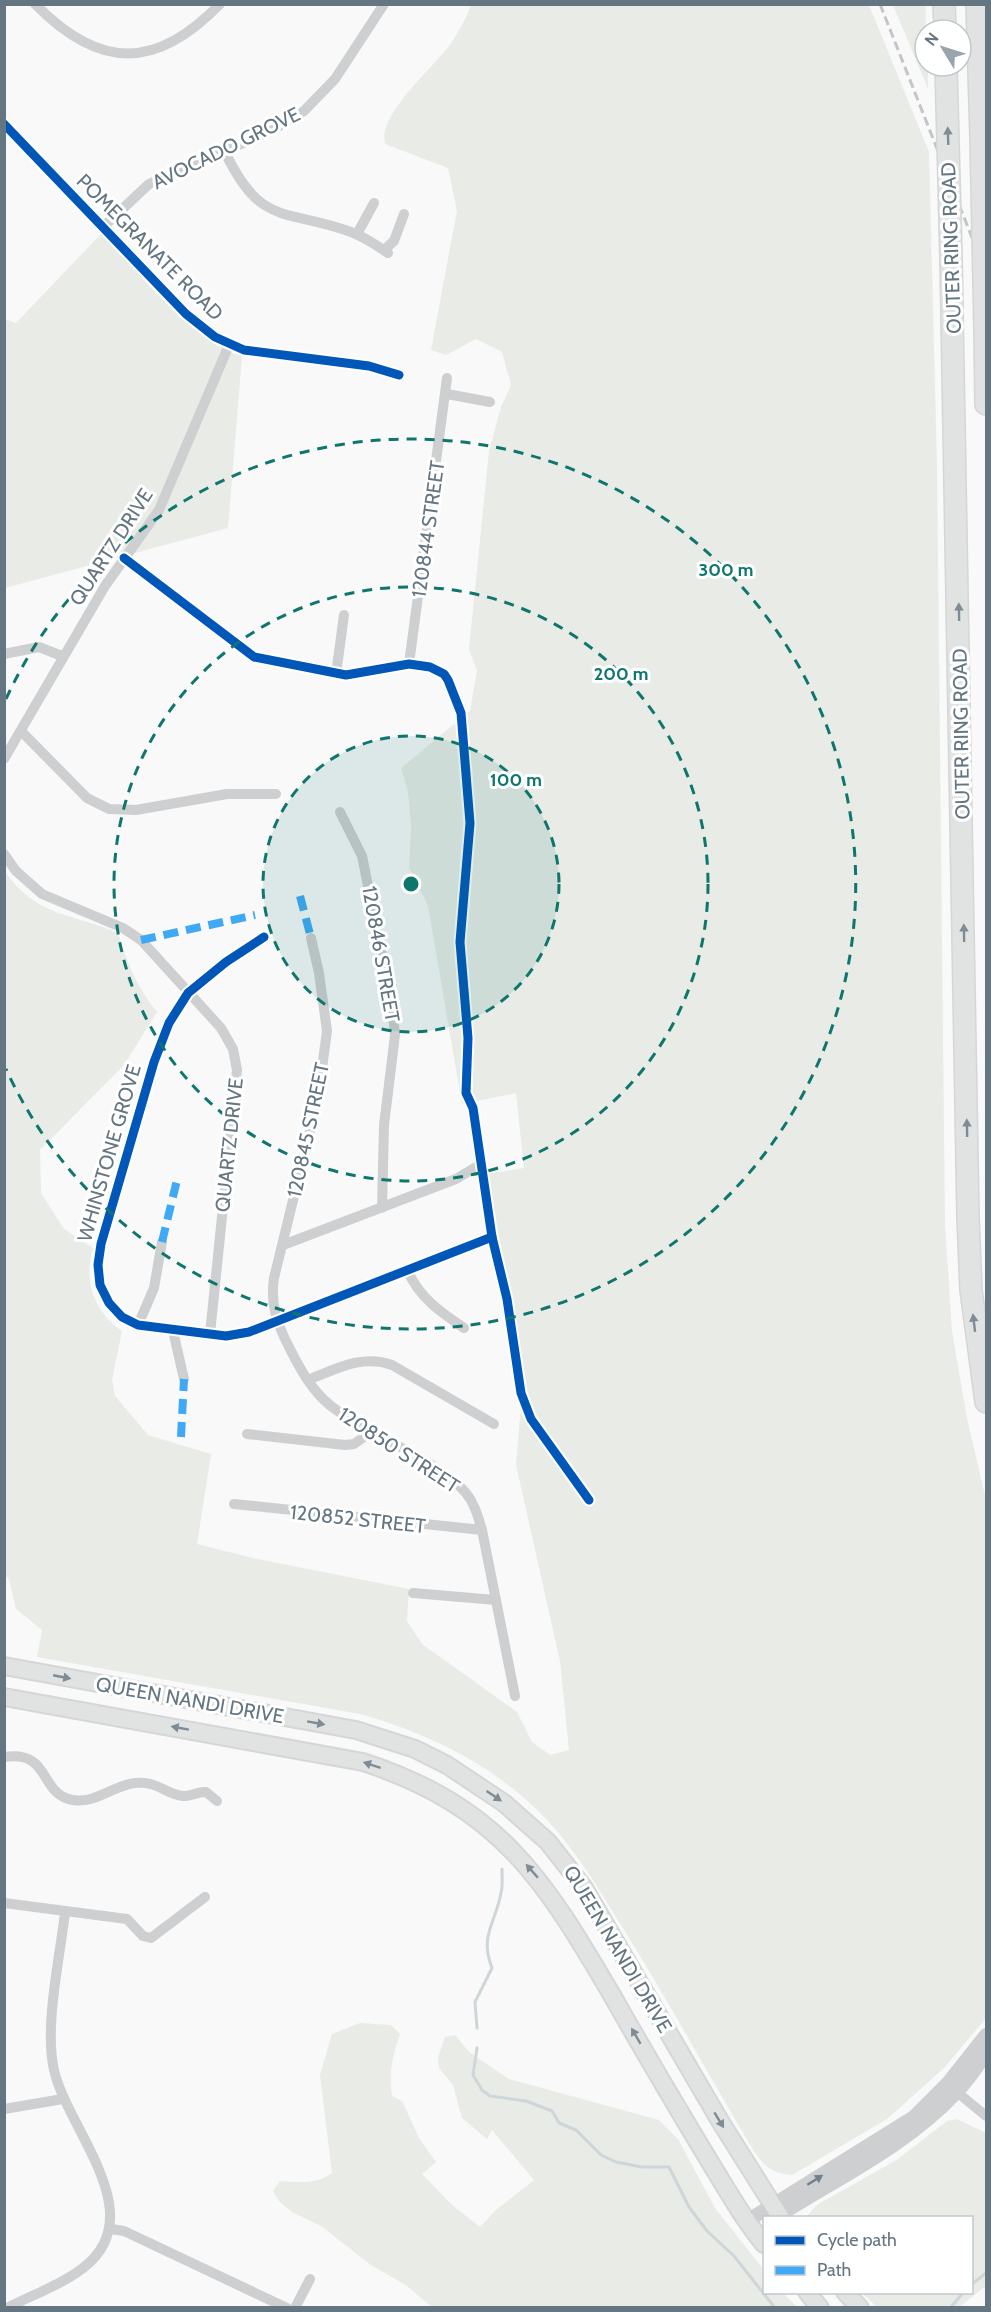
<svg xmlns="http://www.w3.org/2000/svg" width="991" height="2312" viewBox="0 0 991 2312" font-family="Cabin,sans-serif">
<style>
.green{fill:#e8ebe6}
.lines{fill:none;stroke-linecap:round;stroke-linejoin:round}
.stream{stroke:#ced6d9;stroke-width:3}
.secondary-casing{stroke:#d5d6d7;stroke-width:20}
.motorway-casing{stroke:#d5d6d6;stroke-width:24}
.minor{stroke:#cecfd0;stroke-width:10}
.tertiary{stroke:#cecfd0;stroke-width:14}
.secondary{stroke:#e1e2e2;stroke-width:16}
.motorway{stroke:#e1e2e2;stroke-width:21}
.rail{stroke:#c3c5c6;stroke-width:3;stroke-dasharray:9 4.5;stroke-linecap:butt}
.motorway-bridge-casing{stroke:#d5d6d6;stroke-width:24;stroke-linecap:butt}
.motorway-bridge{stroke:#e1e2e2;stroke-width:21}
.quiet{stroke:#3fa9f5;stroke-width:8;stroke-dasharray:15 8;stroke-linecap:butt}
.cycleway-casing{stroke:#fff;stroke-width:13}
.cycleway{stroke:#0057b8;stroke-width:9}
.oneway{fill:#7e8c96}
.oneway2{fill:#707f8b}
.ring{fill:none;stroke:#0f766e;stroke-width:3;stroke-dasharray:10 8}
.labels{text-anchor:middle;stroke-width:6;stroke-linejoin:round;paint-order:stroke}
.street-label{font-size:20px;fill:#657683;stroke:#fff}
.centre{fill:#0f766e;stroke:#fff;stroke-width:3}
.ring-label{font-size:18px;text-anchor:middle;font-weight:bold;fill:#0f766e;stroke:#fff;stroke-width:6;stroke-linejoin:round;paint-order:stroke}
</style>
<rect width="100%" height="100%" fill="#f9f9f9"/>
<g class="green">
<path d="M471,5H869L929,152L937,465L945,1224L952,1331L967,1418L986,1500V2018L944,2068L887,2119L792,2175C773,2173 766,2168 755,2153C710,2078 668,2000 621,1925C595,1883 571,1842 535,1808C486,1761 424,1732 360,1714L37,1657L42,1630L16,1609L9,1579L4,1574V870C37,918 70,912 118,933C127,963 137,987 157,1012L124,1065L40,1150L41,1193L64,1229L93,1248C83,1280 94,1312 122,1331L112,1380L115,1396L148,1435L211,1454L197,1544L253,1558L409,1589L407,1621L422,1644L517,1712L532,1742L550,1755L569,1750L560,1661L516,1465L523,1382L508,1283L486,1174L524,1168L516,1093L462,1104L428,906L409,868L411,825L408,792L401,768L470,711L477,671L469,649L489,451L501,407L511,385L502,352L476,339L446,355L431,350L457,211L448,168L385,144C377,114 435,67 452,42C459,31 467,17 471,5Z"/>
<polygon points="893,5 926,5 925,66 928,66 928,89"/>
<path d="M102,233C138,271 193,344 242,356L228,528L5,588V319L16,323Z"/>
<path d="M360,2023L391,2025L400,2034C393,2054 388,2074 392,2096L402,2101L419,2138L436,2162L422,2174L452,2205L480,2227L496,2210L534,2180L492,2130L487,2139L462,2118L453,2085L439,2068L438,2057L445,2037L455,2035L469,2052L509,2079L659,2120L678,2139L715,2208L764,2270V2292L783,2293L797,2307H432L407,2286L371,2265L321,2226L292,2212L278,2200L273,2191L280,2181C298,2182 317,2185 332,2173L320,2075L332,2034Z"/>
<polygon points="957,2119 986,2133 986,2286 959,2307 877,2307 862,2293 972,2292 972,2218 807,2216 817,2205 898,2159 947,2121"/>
</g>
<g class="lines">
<g class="stream">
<path d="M477,2028L475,2002L492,1968C479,1936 496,1922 501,1893C503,1886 502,1877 502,1869"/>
<polyline points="477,2048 473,2075 482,2090 490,2096 526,2101 552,2111 559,2123 576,2130 601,2155 616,2162 642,2167 669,2167 689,2207 707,2231 734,2256 775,2308"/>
<polyline points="972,2284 986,2273"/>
<polyline points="950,2308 964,2292"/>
</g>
<g class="secondary-casing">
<g id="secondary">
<polyline points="4,1666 356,1730 415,1749 447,1765 504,1803 548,1842 584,1888 720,2121 781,2218"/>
<path d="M4,1697L363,1762C500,1807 544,1879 613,1997C642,2048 672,2099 702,2149C722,2181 740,2215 764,2244"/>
<polyline points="807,2292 820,2308"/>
<polyline points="845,2292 860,2308"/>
</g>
</g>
<g class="motorway-casing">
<g id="motorway">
<polyline points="944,4 945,30"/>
<polyline points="977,4 981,138"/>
<polyline points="951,258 968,1217 971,1290 986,1402"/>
<polyline points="985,329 986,404"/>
</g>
</g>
<g class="minor">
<path d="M35,4C100,70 156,70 220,4"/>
<polyline points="4,124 186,314 215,337 244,350 369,366 399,375"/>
<path d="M225,152C261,228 286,208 351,232C365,237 376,245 388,253"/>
<polyline points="102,228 149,184 271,131 304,111 335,79 384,4"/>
<polyline points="357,234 374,203"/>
<polyline points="384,250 394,241 404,214"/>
<polyline points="447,394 490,402"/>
<polyline points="124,558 254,657 346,675 409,664 430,667 444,674 448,680 461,713 470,823 460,942 468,1038 466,1093 473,1108 492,1237 507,1299 521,1393 531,1419 589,1500"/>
<polyline points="4,654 39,647 62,656"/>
<polyline points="409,664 447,378"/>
<polyline points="336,674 344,615"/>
<polyline points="21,731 87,798 109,809 136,810 227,794 276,794"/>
<polyline points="4,759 105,586 159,510 229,345"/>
<polyline points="340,812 362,856 392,1005 395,1035 384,1125 382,1208"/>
<polyline points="4,854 16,871 42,894 123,928 141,940 221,1028 233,1049 237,1070 210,1334"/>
<polyline points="264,937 226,962 188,993 169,1023 154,1062 101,1244 98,1265 100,1285 109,1303 122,1317 138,1325 226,1336 249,1332 492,1237"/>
<path d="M311,938L319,973L327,1031L318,1098L274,1278C270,1304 277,1324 289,1347C300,1369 312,1391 331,1406C369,1436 437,1459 466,1493C475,1504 478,1517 482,1530L515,1696"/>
<polyline points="283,1245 456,1179 481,1164"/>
<path d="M407,1270C420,1298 439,1311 464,1328"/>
<polyline points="138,1325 154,1288 162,1242"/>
<polyline points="173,1331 184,1379"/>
<path d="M308,1380C336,1369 362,1354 392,1365L494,1424"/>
<polyline points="247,1434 345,1445 354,1444 371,1432"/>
<polyline points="234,1504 482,1530"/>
<polyline points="413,1593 496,1600"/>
<path d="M4,1757C52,1750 38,1794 73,1800C95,1804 114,1785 135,1783C159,1781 165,1794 183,1796C191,1797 198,1791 206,1792L217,1801"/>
<polyline points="4,1903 127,1919 143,1936 151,1938 205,1897"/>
<polyline points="952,2088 986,2116"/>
<polyline points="4,2109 63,2099"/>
<polyline points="111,2229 124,2231 287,2308"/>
<path d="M7,2308C32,2295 61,2285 83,2268C153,2215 67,2129 54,2070C44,2026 60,1958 65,1912"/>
<polyline points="295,2308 310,2279"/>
</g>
<g class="tertiary">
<path d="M775,2218C836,2179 906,2146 955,2094C967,2082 977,2067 986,2054"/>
<polyline points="747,2221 914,2117 948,2083 986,2035"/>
</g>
<use href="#secondary" class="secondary"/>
<use href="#motorway" class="motorway"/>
<polyline class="rail" points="880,4 986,273"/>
<g class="motorway-bridge-casing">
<g id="motorway-bridge">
<polyline points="946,66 951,258"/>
<polyline points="981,138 985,329"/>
</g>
</g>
<use href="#motorway-bridge" class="motorway-bridge"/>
<g class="quiet">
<polyline points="300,896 311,938"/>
<polyline points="141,940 255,915"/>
<polyline points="162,1242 177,1180"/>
<polyline points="181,1437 184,1379"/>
</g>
<g class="cycleway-casing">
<g id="cycleway">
<polyline points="4,124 186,314 215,337 244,350 369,366 399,375"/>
<polyline points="124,558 254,657 346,675 409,664 430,667 444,674 448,680 461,713 470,823 460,942 468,1038 466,1093 473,1108 492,1237 507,1299 521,1393 531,1419 589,1500"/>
<polyline points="264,937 226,962 188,993 169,1023 154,1062 101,1244 98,1265 100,1285 109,1303 122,1317 138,1325 226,1336 249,1332 492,1237"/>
</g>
</g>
<use href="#cycleway" class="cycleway"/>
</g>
<defs><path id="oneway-solid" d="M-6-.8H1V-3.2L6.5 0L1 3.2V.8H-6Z" transform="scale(1.5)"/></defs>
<g class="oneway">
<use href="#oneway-solid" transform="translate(948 136) rotate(-92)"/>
<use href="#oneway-solid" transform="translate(959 612) rotate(-91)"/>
<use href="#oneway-solid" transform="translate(964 933) rotate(-91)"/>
<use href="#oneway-solid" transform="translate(967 1128) rotate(-91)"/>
<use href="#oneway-solid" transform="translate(974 1323) rotate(-97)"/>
<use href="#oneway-solid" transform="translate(62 1677) rotate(11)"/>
<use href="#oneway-solid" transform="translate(316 1723) rotate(10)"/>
<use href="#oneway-solid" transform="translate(180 1728) rotate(-170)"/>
<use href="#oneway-solid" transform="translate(372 1765) rotate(-162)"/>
<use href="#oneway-solid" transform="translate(494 1796) rotate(34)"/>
<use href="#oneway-solid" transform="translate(532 1871) rotate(-131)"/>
<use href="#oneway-solid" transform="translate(636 2036) rotate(-120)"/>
<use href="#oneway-solid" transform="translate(719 2120) rotate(59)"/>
</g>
<use class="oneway2" href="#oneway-solid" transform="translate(815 2180) rotate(-32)"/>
<circle cx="411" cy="884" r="148" fill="#0f766e" fill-opacity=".12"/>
<g class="ring">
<circle cx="411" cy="884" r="148"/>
<circle cx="411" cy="884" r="297"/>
<path d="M6 699A445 445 0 1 1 6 1069"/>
</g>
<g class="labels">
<g class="street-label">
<text transform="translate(226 148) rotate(-26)" y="7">AVOCADO GROVE</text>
<text transform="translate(150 247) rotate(45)" y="7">POMEGRANATE ROAD</text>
<text transform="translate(951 248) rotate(-92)" y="7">OUTER RING ROAD</text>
<text transform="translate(428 529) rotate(-82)" y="7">120844 STREET</text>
<text transform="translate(111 547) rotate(-57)" y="7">QUARTZ DRIVE</text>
<text transform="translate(961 734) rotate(-91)" y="7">OUTER RING ROAD</text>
<text transform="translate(381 954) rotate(80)" y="7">120846 STREET</text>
<text transform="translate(308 1130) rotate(-78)" y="7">120845 STREET</text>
<text transform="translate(229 1145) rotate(-84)" y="7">QUARTZ DRIVE</text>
<text transform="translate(109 1153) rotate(-74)" y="7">WHINSTONE GROVE</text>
<text transform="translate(399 1450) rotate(33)" y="7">120850 STREET</text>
<text transform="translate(358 1519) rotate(6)" y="7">120852 STREET</text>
<text transform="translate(190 1700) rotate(10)" y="7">QUEEN NANDI DRIVE</text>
<text transform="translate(618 1949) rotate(59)" y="7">QUEEN NANDI DRIVE</text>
</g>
</g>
<circle cx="411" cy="884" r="9" class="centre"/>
<g class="ring-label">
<text x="726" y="576">300 m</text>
<text x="621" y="680">200 m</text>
<text x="516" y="786">100 m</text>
</g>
<rect width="991" height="2312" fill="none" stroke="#657683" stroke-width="12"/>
<rect x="763" y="2216" width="210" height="78" fill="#ffffff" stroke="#c1c8cd" stroke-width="1.5"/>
<rect x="775" y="2236" width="30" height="9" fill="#0057b8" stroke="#c1c8cd" stroke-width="1.5"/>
<text x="817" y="2246" font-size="18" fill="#657683">Cycle path</text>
<rect x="775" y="2266" width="30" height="9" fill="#3fa9f5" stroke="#c1c8cd" stroke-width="1.5"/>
<text x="817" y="2276" font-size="18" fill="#657683">Path</text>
<g transform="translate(943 48) rotate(308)"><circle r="28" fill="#ffffff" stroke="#c1c8cd" stroke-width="1.5"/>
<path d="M0-4.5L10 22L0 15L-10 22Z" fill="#99a4ac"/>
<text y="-9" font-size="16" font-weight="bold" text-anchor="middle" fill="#657683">N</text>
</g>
</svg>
